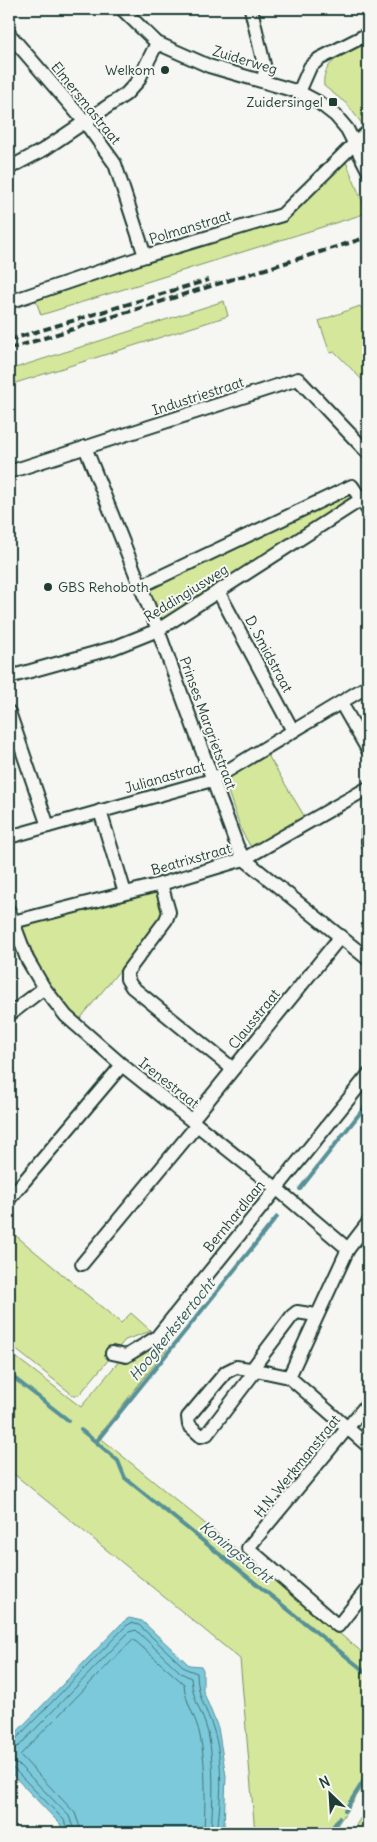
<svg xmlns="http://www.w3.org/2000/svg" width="377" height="1842" viewBox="0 0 377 1842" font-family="Delius,sans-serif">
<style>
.green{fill:#d5e79b;stroke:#7a9268}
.water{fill:#7cc9db;stroke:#579198}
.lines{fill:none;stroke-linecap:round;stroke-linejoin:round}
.shore{stroke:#447577;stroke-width:1}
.stream{stroke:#579198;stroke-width:4}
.minor-casing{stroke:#1f3d34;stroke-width:16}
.minor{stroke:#f6f6f2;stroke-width:12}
.rail{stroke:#1f3d34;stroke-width:4;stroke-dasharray:8 4;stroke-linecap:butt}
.poi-dot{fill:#1f3d34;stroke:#f6f6f2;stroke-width:2}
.labels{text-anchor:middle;stroke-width:4;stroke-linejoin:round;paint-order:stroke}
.street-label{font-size:14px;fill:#1f3d34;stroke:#f6f6f2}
.poi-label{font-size:14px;fill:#1f3d34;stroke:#f6f6f2;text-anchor:end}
.water-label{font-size:15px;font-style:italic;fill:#325955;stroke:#f6f6f2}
</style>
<rect width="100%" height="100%" fill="#f6f6f2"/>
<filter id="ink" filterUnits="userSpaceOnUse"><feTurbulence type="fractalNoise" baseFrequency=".02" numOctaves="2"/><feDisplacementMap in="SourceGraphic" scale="10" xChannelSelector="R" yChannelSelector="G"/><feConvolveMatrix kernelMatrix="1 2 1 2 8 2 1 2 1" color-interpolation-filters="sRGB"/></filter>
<g filter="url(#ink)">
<g class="green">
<path d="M368,42V128L366,129L347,104L324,86C321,59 348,53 368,42Z"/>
<polygon points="346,162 367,213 41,315 35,298 254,229 307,197"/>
<polygon points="224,301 228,316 9,385 9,370"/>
<polygon points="360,306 368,318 368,386 335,352 330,353 319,321"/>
<polygon points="349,492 353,502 162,621 145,587"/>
<polygon points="266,752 306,819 252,849 242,832 223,777"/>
<path d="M157,889L165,915L79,1020C50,995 36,962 22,927Z"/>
<polygon points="9,1230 121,1323 131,1313 151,1331 125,1340 79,1395 73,1395 9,1344"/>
<polygon points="160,1344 167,1349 98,1436 368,1657 368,1779 332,1833 255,1833 240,1659 9,1470 9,1352 81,1407 119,1361 133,1349"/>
<polygon points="368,1807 368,1833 360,1833 356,1825"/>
</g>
<polygon class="water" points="129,1618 142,1621 189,1665 201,1666 203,1670 203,1691 218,1728 226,1776 224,1826 222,1833 64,1833 60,1824 9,1771 9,1740 123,1622"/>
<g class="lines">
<g class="shore">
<path d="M9,1743L14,1741L126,1626L131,1623L139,1625L186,1669L197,1673C198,1699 205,1705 213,1728C224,1761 221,1800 217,1833"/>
<path d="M9,1749L19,1746L129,1632L136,1630L181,1673L191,1678C193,1702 203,1713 208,1733C215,1767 213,1800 211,1833"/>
<polyline points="9,1762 19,1765 69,1816 75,1833"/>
<polyline points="9,1768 14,1769 64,1820 68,1833"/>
<path d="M82,1833L75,1813L20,1755L133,1639L184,1684C185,1703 197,1718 200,1736C207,1769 205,1800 204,1833"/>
</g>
<g class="stream">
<polyline points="300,1189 368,1103"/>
<polyline points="9,1374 68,1420"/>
<polyline points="81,1430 96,1442 277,1217"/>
<polyline points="96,1442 118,1461 125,1478 368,1674"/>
<polyline points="345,1810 368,1774"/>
<polyline points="329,1833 339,1818"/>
</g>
<g class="minor-casing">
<g id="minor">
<polyline points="122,9 157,43 209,66 299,92 318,102 336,116 347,129 368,170"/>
<polyline points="251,9 265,69 263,81"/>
<polyline points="9,34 85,122 115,164 145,256"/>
<polyline points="299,92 310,67 319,59 368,34"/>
<polyline points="9,168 43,150 126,94 138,81 157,43"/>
<polyline points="9,302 145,256 282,215 356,142 368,132"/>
<polyline points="85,447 158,630 237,846 244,859 368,959"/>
<polyline points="9,472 298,379 368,453"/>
<polyline points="141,586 352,486 368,510"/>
<polyline points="218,591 293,731"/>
<polyline points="9,677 113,648 158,630 368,495"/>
<polyline points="341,703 368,750"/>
<polyline points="9,712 48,826"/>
<polyline points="100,811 125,893"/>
<polyline points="368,831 368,843"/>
<polyline points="9,837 212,780 368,686"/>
<polyline points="161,884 169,912 166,920 127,972 127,979 132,987 233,1069"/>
<polyline points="9,911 27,959 44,988 66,1016 122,1065 276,1188 348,1249"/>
<polyline points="9,923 161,884 244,859 368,788"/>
<polyline points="9,1015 44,988"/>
<polyline points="192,1120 341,936"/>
<polyline points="9,1199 122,1065"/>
<polyline points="82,1264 197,1125"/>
<polyline points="112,1353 126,1356 157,1337 368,1075"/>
<polyline points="252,1369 292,1316 297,1312 316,1315"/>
<polyline points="256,1370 236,1367 226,1372 188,1417 189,1425 201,1436 207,1434 256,1370 289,1377 368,1446"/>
<polyline points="289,1377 348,1249 368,1223"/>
<polyline points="368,1403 248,1548 338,1626 368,1588"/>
</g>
</g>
<use href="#minor" class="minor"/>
<g class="rail">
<polyline points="9,340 208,280"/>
<polyline points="9,349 368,237"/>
</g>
</g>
</g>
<g class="poi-dot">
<circle cx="165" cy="70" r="5"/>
<rect x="328" y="97" width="10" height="10" rx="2.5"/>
<circle cx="48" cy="587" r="5"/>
</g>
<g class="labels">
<g class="street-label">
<text transform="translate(245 60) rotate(17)" y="5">Zuiderweg</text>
<text transform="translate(86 103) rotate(51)" y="5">Elmersmastraat</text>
<text transform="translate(190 227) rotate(-17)" y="5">Polmanstraat</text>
<text transform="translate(198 396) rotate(-18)" y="5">Industriestraat</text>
<text transform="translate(186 593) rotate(-32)" y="5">Reddingiusweg</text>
<text transform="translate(269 654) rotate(62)" y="5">D. Smidstraat</text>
<text transform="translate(208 723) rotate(70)" y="5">Prinses Margrietstraat</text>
<text transform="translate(165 777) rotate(-16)" y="5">Julianastraat</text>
<text transform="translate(191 859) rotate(-16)" y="5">Beatrixstraat</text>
<text transform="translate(254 1019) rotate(-51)" y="5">Clausstraat</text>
<text transform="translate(169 1083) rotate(38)" y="5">Irenestraat</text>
<text transform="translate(234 1216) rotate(-51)" y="5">Bernhardlaan</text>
<text transform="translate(297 1466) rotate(-51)" y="5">H.N. Werkmanstraat</text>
</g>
<g class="poi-label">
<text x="155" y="75">Welkom</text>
<text x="323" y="107">Zuidersingel</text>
<text x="58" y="592" text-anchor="start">GBS Rehoboth</text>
</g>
<g class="water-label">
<text transform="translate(172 1330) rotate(-51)" y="5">Hoogkerkstertocht</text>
<text transform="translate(236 1552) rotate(39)" y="5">Koningstocht</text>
</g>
</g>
<rect width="377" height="1842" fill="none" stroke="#f6f6f2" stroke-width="30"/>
<rect x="15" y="15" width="347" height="1812" fill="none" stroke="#1f3d34" stroke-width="2" filter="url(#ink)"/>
<g transform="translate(330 1794) rotate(335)" stroke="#f6f6f2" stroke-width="4" paint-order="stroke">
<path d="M0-4L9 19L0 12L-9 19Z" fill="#1f3d34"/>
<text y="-8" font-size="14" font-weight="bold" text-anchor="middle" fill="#1f3d34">N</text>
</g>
</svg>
